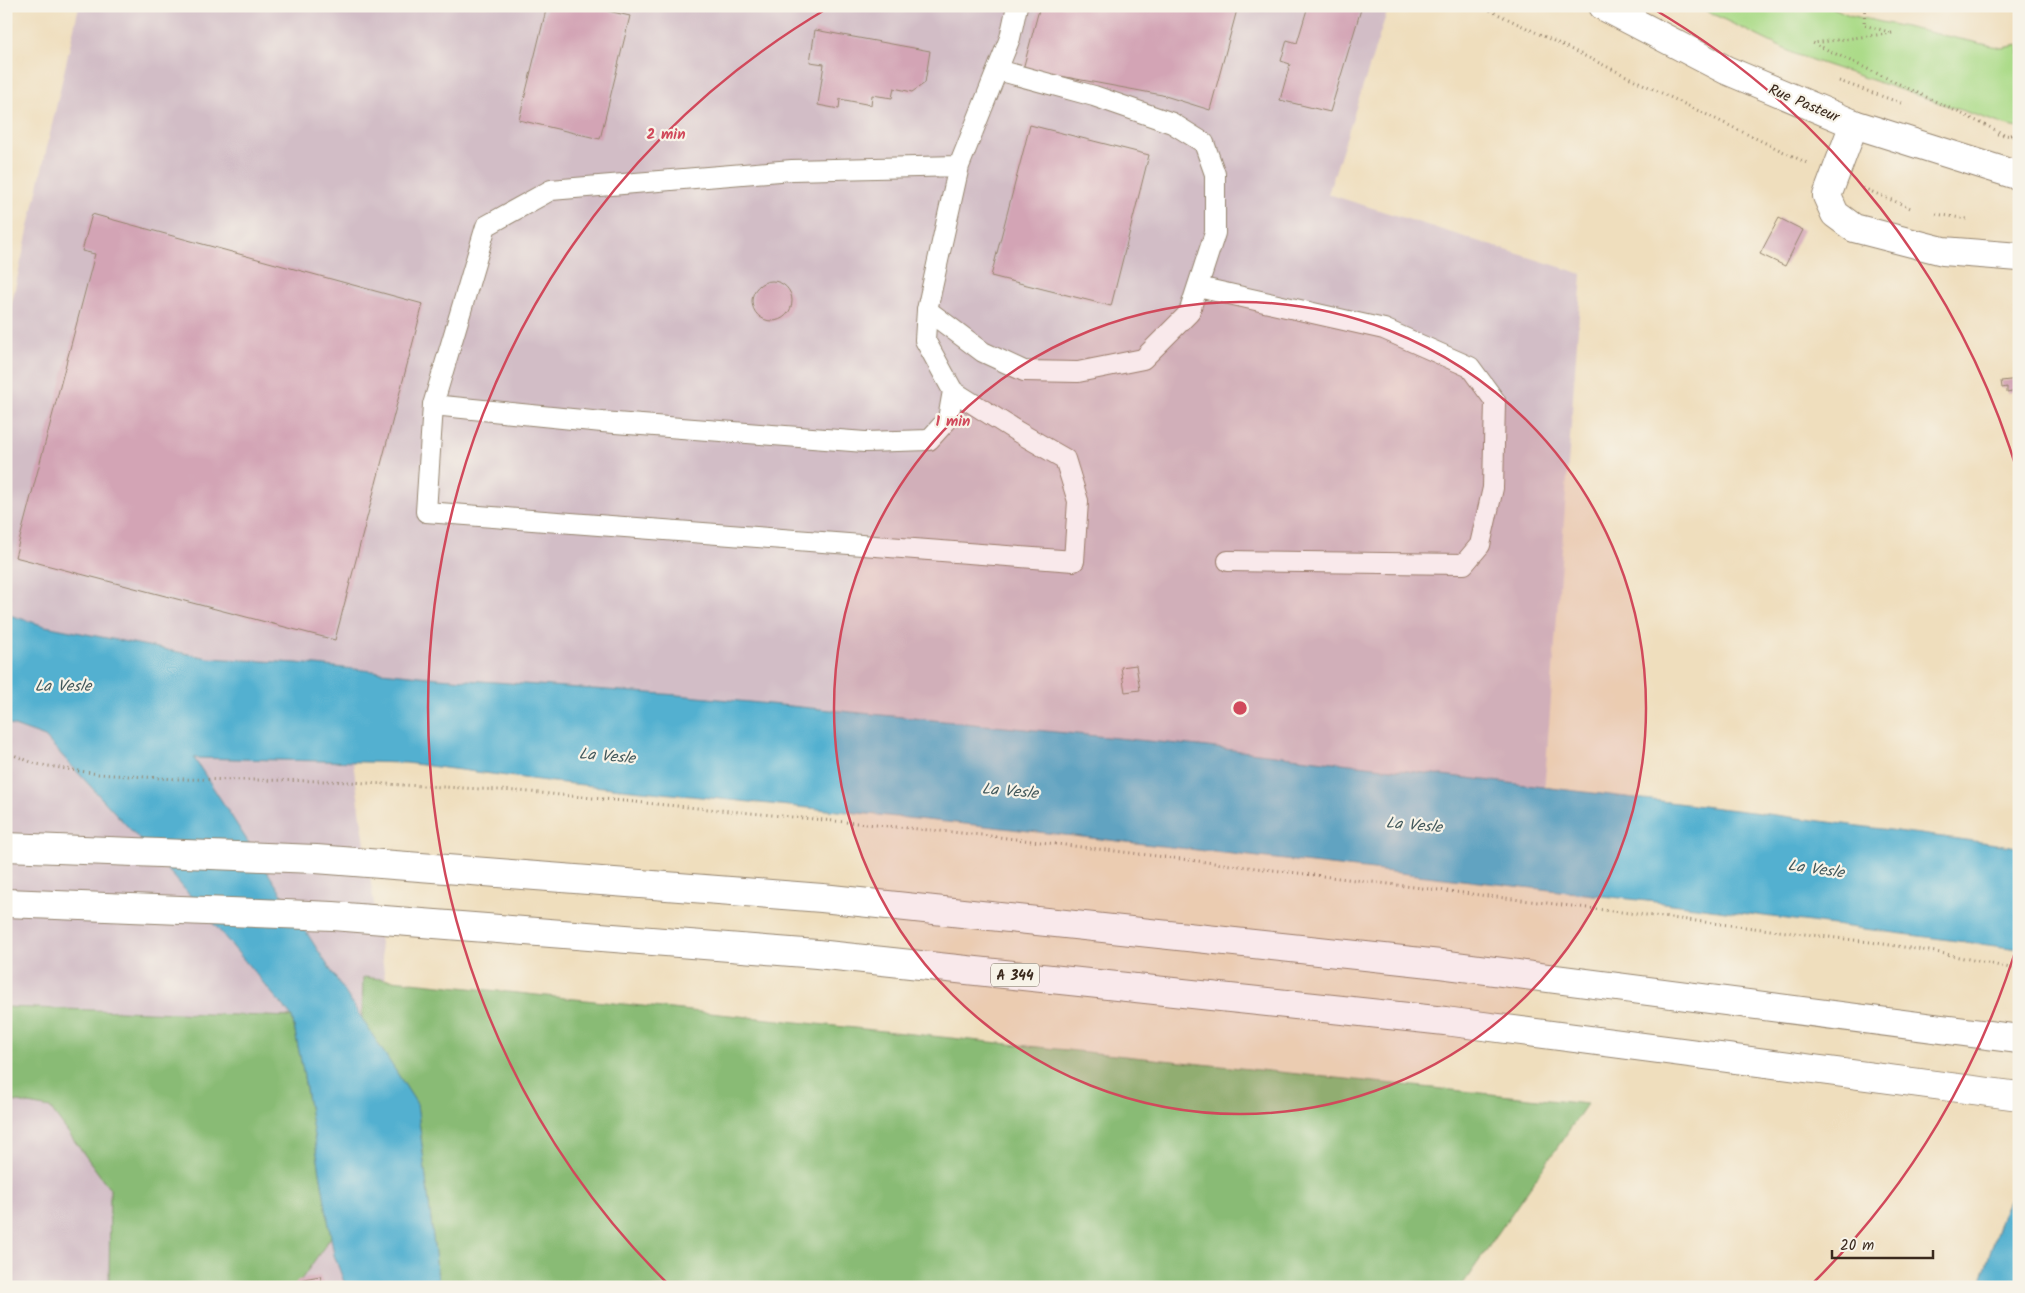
<svg xmlns="http://www.w3.org/2000/svg" width="2025" height="1293" viewBox="0 0 2025 1293" font-family="Kalam,sans-serif">
<style>
.industrial{fill:#d2bdc6}
.green{fill:#acdb89;stroke:#748254}
.forest{fill:#89bb75;stroke:#62724a}
.water{fill:#52b0d0;stroke:#466d77}
.building{fill:#d3a4b5}
.lines{fill:none;stroke-linecap:round;stroke-linejoin:round}
.lane-casing{stroke:#95846e;stroke-width:22}
.street-casing{stroke:#95846e;stroke-width:30}
.secondary-casing{stroke:#95846e;stroke-width:30}
.highway-casing{stroke:#95846e;stroke-width:30}
.path{stroke:#95846e;stroke-width:3;stroke-dasharray:1 4;stroke-linecap:butt}
.lane{stroke:#fff;stroke-width:20}
.street{stroke:#fff;stroke-width:28}
.secondary{stroke:#fff;stroke-width:28}
.highway{stroke:#fff;stroke-width:28}
.ring{fill:none;stroke:#d1495b;stroke-width:2.5}
.labels{text-anchor:middle;stroke-width:4.5;stroke-linejoin:round;paint-order:stroke}
.shield{fill:#f7f3e8;stroke:#73665b;stroke-width:1}
.shield-label{font-size:14px;font-weight:bold;fill:#3b2a1e}
.street-label{font-size:15px;fill:#3b2a1e;stroke:#f7f3e8}
.water-label{font-size:16px;font-style:italic;fill:#43595c;stroke:#f7f3e8}
.centre{fill:#d1495b;stroke:#f7f3e8;stroke-width:2.5}
.ring-label{font-size:15px;text-anchor:middle;font-weight:bold;fill:#d1495b;stroke:#f7f3e8;stroke-width:4.5;stroke-linejoin:round;paint-order:stroke}
</style>
<rect width="100%" height="100%" fill="#f7f3e8"/>
<filter id="ink" filterUnits="userSpaceOnUse"><feTurbulence type="fractalNoise" baseFrequency=".02" numOctaves="2"/><feDisplacementMap in="SourceGraphic" scale="10" xChannelSelector="R" yChannelSelector="G"/><feConvolveMatrix kernelMatrix="1 2 1 2 8 2 1 2 1" color-interpolation-filters="sRGB"/></filter>
<filter id="wash" filterUnits="userSpaceOnUse"><feTurbulence type="fractalNoise" baseFrequency=".0096" numOctaves="4" result="noise"/><feDisplacementMap in="SourceGraphic" scale="20" xChannelSelector="R" yChannelSelector="G"/><feGaussianBlur stdDeviation="1.12" result="paint"/><feColorMatrix in="noise" values="0 0 0 0 0 0 0 0 0 0 0 0 0 0 0 0 0 1.4 0 .05"/><feComposite in="paint" operator="in"/></filter>
<g filter="url(#wash)">
<rect width="100%" height="100%" fill="#efdebd"/>
<polygon class="industrial" points="79,6 1389,6 1328,194 1582,274 1542,821 345,709 431,1287 6,1287 6,328"/>
<polygon class="green" points="1696,6 1829,6 1849,15 2002,48 2019,45 2019,128 2008,126 1797,55"/>
<g class="forest">
<polygon points="363,977 1587,1104 1461,1287 439,1287 417,1104 362,1019"/>
<polygon points="6,1007 292,1017 303,1071 331,1237 296,1287 109,1287 110,1189 50,1108 6,1100"/>
</g>
<g class="water">
<polygon points="6,614 45,626 209,658 297,663 438,678 677,695 1199,746 1752,812 2019,847 2019,949 1656,902 985,826 554,782 406,763 194,758 417,1104 439,1287 346,1287 334,1255 303,1071 292,1017 176,879 45,737 6,723"/>
<polygon points="2019,1180 2019,1287 1979,1287 2002,1216"/>
</g>
<g id="blocks">
<g class="building">
<polygon points="547,6 609,6 608,11 630,16 600,139 519,120"/>
<polygon points="1040,6 1238,6 1210,110 1162,95 1023,69"/>
<polygon points="1308,6 1362,6 1330,112 1280,100 1290,64 1281,61 1287,40 1297,43"/>
<polygon points="815,30 930,51 925,83 912,92 894,88 892,98 872,95 871,105 840,99 839,109 818,105 824,64 810,62"/>
<polygon points="1030,125 1149,155 1111,306 991,276"/>
<polygon points="92,214 423,304 335,640 15,557 95,254 82,251"/>
<polygon points="1779,218 1803,230 1785,266 1760,254"/>
<circle cx="772" cy="301" r="20"/>
<polygon points="2019,379 2019,401 2018,401 2016,391 2007,393 2007,387 2002,388 2001,381"/>
<polygon points="1136,665 1140,690 1125,692 1121,667"/>
<polygon points="320,1276 324,1287 294,1287 298,1280"/>
</g>
</g>
</g>
<g filter="url(#ink)">
<use href="#blocks" fill-opacity="0" stroke="#95846e" stroke-width="1"/>
<g class="lines">
<g class="lane-casing">
<g id="lane">
<polyline points="959,166 792,170 551,190 486,226 433,405 602,422 865,442 929,440 948,419 953,391 925,340 927,310 959,166 1010,38 1017,6"/>
<polyline points="1198,287 1384,329 1470,367 1495,401 1493,488 1480,545 1464,564 1228,561"/>
<polyline points="927,310 983,352 1024,371 1078,372 1143,359 1189,313 1215,233 1215,174 1204,143 1172,123 1094,96 998,70"/>
<polyline points="433,405 426,512 1074,561 1078,501 1065,459 1018,432 953,391"/>
</g>
</g>
<g class="street-casing">
<polyline id="street" points="1854,124 1827,196 1835,214 1854,228 1943,251 2019,257"/>
</g>
<g class="secondary-casing">
<polyline id="secondary" points="1603,6 1726,70 1854,124 2019,176"/>
</g>
<g class="highway-casing">
<g id="highway">
<polyline points="6,847 316,859 822,898 1440,964 2019,1039"/>
<polyline points="6,903 333,916 817,954 1445,1021 2019,1096"/>
</g>
</g>
<g class="path">
<polyline points="1481,6 1807,163"/>
<polyline points="1865,6 1864,25 1893,33 1813,43 2004,134"/>
<polyline points="1839,81 1901,103"/>
<polyline points="1997,134 2019,137"/>
<polyline points="2010,135 2019,133"/>
<polyline points="1863,188 1913,209"/>
<polyline points="1936,214 1967,219"/>
<polyline points="6,752 36,764 98,774 176,779 328,781 519,791 982,835 1870,942 1936,952 2019,970"/>
</g>
<use href="#lane" class="lane"/>
<use href="#street" class="street"/>
<use href="#secondary" class="secondary"/>
<use href="#highway" class="highway"/>
</g>
</g>
<circle cx="1240" cy="708" r="406" fill="#d1495b" fill-opacity=".12"/>
<g class="ring">
<circle cx="1240" cy="708" r="406"/>
<path d="M2019 939A812 812 0 0 1 1814 1282M666 1282A812 812 0 0 1 828 8M1652 8A812 812 0 0 1 2019 477"/>
</g>
<g class="labels">
<rect class="shield" x="991" y="963.5" width="48" height="23" rx="4"/>
<g class="shield-label">
<text x="1015" y="980">A 344</text>
</g>
<g class="street-label">
<text transform="translate(1804 103) rotate(23)" y="5">Rue Pasteur</text>
</g>
<g class="water-label">
<text x="63" y="691">La Vesle</text>
<text transform="translate(607 755) rotate(5)" y="6">La Vesle</text>
<text transform="translate(1010 790) rotate(5)" y="6">La Vesle</text>
<text transform="translate(1414 824) rotate(5)" y="6">La Vesle</text>
<text transform="translate(1816 868) rotate(8)" y="6">La Vesle</text>
</g>
</g>
<circle cx="1240" cy="708" r="8" class="centre"/>
<g class="ring-label">
<text x="666" y="139">2 min</text>
<text x="953" y="426">1 min</text>
</g>
<rect width="2025" height="1293" fill="none" stroke="#f7f3e8" stroke-width="25"/>
<path d="M1832 1250v8h101v-8" fill="none" stroke="#3b2a1e" stroke-width="2.5"/>
<text x="1840" y="1250" font-size="15" fill="#3b2a1e" stroke="#f7f3e8" stroke-width="4" paint-order="stroke">20 m</text>
</svg>
